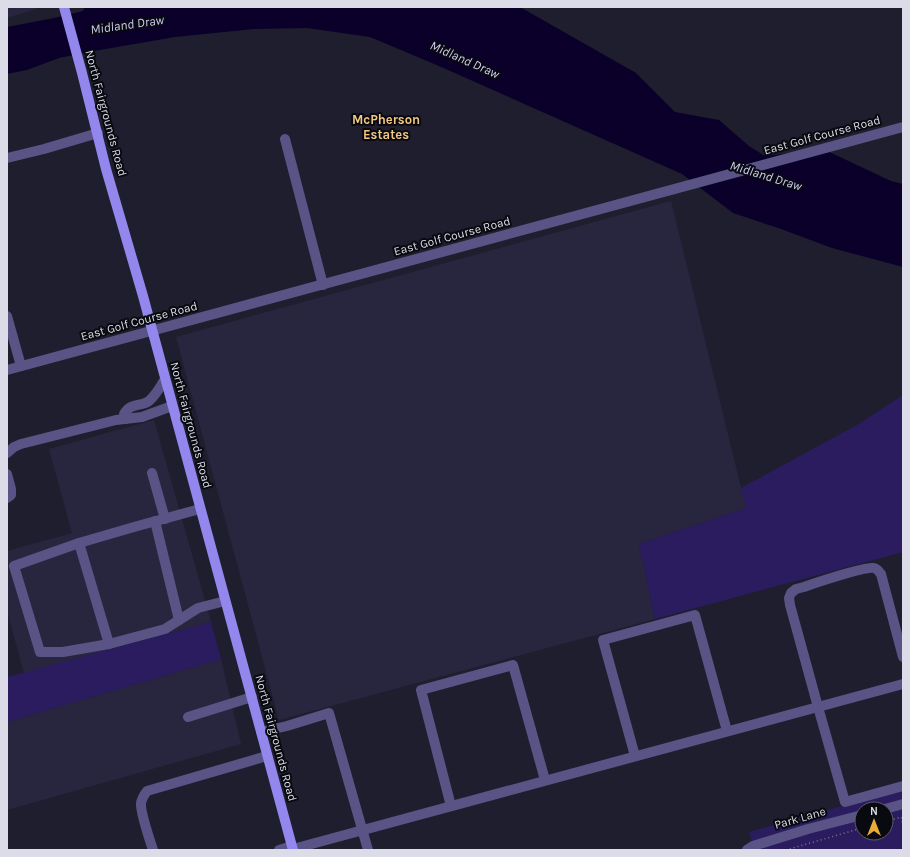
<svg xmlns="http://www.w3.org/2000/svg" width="910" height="857" viewBox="0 0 910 857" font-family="Karla,sans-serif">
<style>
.built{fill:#28263e}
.green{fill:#2b1c60;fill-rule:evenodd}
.water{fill:#0a0029}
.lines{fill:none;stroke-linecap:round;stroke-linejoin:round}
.path{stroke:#797887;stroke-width:1.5;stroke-dasharray:1 3;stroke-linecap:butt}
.minor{stroke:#595485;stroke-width:10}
.major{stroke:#9386ed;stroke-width:10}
.labels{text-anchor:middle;stroke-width:4;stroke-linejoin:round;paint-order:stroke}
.street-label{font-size:12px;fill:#dcdce8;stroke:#090910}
.water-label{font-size:13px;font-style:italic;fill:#cecbf5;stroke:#090910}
.neighbourhood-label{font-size:13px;font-weight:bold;fill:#f4c783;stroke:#090910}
</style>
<rect width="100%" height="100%" fill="#1f1e2f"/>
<g class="built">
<polygon points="7,7 42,7 7,18"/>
<polygon points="671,201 746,508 639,544 655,619 279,720 176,337"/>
<polygon points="154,420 211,622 24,673 7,611 7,551 72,533 49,449"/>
<polygon points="221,659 241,744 7,810 7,722"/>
</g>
<g class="green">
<polygon points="903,395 903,552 655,619 639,544 746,508 741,488 857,425"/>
<polygon points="211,622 221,659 7,722 7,677"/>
<path d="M903,789V850H755L749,832ZM862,809H886V833H862Z"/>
</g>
<polygon class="water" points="85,7 520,7 636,73 675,112 719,120 749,146 765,156 823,149 891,181 903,184 903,267 832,248 781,229 733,213 682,174 439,66 370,37 307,28 254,29 175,37 94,51 59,58 27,70 7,74 7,27 54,18 83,11"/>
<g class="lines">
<g class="path">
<polyline points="886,821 901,817 903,825"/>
<polyline points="786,850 862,828"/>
</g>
<g class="minor">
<polyline points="285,139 323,285"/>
<polyline points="7,158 44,149 98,133"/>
<polyline points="7,316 21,366"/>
<polyline points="7,370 903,127"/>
<path d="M125,419L124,414C131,402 141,407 149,401C156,395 161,386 165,379"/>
<polyline points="7,453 14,447 21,444 116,420 142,417 172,406"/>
<polyline points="152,473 165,519"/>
<polyline points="7,474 11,489 11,495 7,498"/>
<polyline points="200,509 134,527 79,543 14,566 40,652 63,652 109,644 165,629 198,608 225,601"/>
<polyline points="155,521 179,620"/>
<polyline points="79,543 109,644"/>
<path d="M903,657L881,574C879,572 878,569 874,568C866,566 815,583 804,587L796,589L791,593L789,598L790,605L818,707L845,802L903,786"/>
<polyline points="188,717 252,697"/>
<polyline points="261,732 287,726 329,713 368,850"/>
<polyline points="635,756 603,640 695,615 727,731"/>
<polyline points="451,806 421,690 513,665 545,780"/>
<polyline points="885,809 903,804"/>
<polyline points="293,849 903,684"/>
<path d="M153,850C150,841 140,811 141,803C142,798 144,795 147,791L267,756"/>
<polyline points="279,850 292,846"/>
<polyline points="747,850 753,846 808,829 862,815"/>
</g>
<polyline class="major" points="64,7 82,73 106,169 143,296 293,850"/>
</g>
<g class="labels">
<g class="street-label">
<text transform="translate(106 113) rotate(75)" y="4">North Fairgrounds Road</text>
<text transform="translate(822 135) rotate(-15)" y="4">East Golf Course Road</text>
<text transform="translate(452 236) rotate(-15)" y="4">East Golf Course Road</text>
<text transform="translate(139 321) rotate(-15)" y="4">East Golf Course Road</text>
<text transform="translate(191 425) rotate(75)" y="4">North Fairgrounds Road</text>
<text transform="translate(276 738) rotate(75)" y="4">North Fairgrounds Road</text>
<text transform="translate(800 818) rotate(-16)" y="4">Park Lane</text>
</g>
<g class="water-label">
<text transform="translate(127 24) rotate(-8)" y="5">Midland Draw</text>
<text transform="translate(465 59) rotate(24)" y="5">Midland Draw</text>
<text transform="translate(766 175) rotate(17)" y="5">Midland Draw</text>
</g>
<g class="neighbourhood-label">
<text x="386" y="124">McPherson<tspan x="386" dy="15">Estates</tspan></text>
</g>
</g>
<rect width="910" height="857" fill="none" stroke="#dcdce8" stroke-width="16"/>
<g transform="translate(874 821)"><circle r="19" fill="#090910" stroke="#5d5d66"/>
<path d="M0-3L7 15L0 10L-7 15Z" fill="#eaaa38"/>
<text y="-6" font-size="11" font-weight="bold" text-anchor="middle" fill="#dcdce8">N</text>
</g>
</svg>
